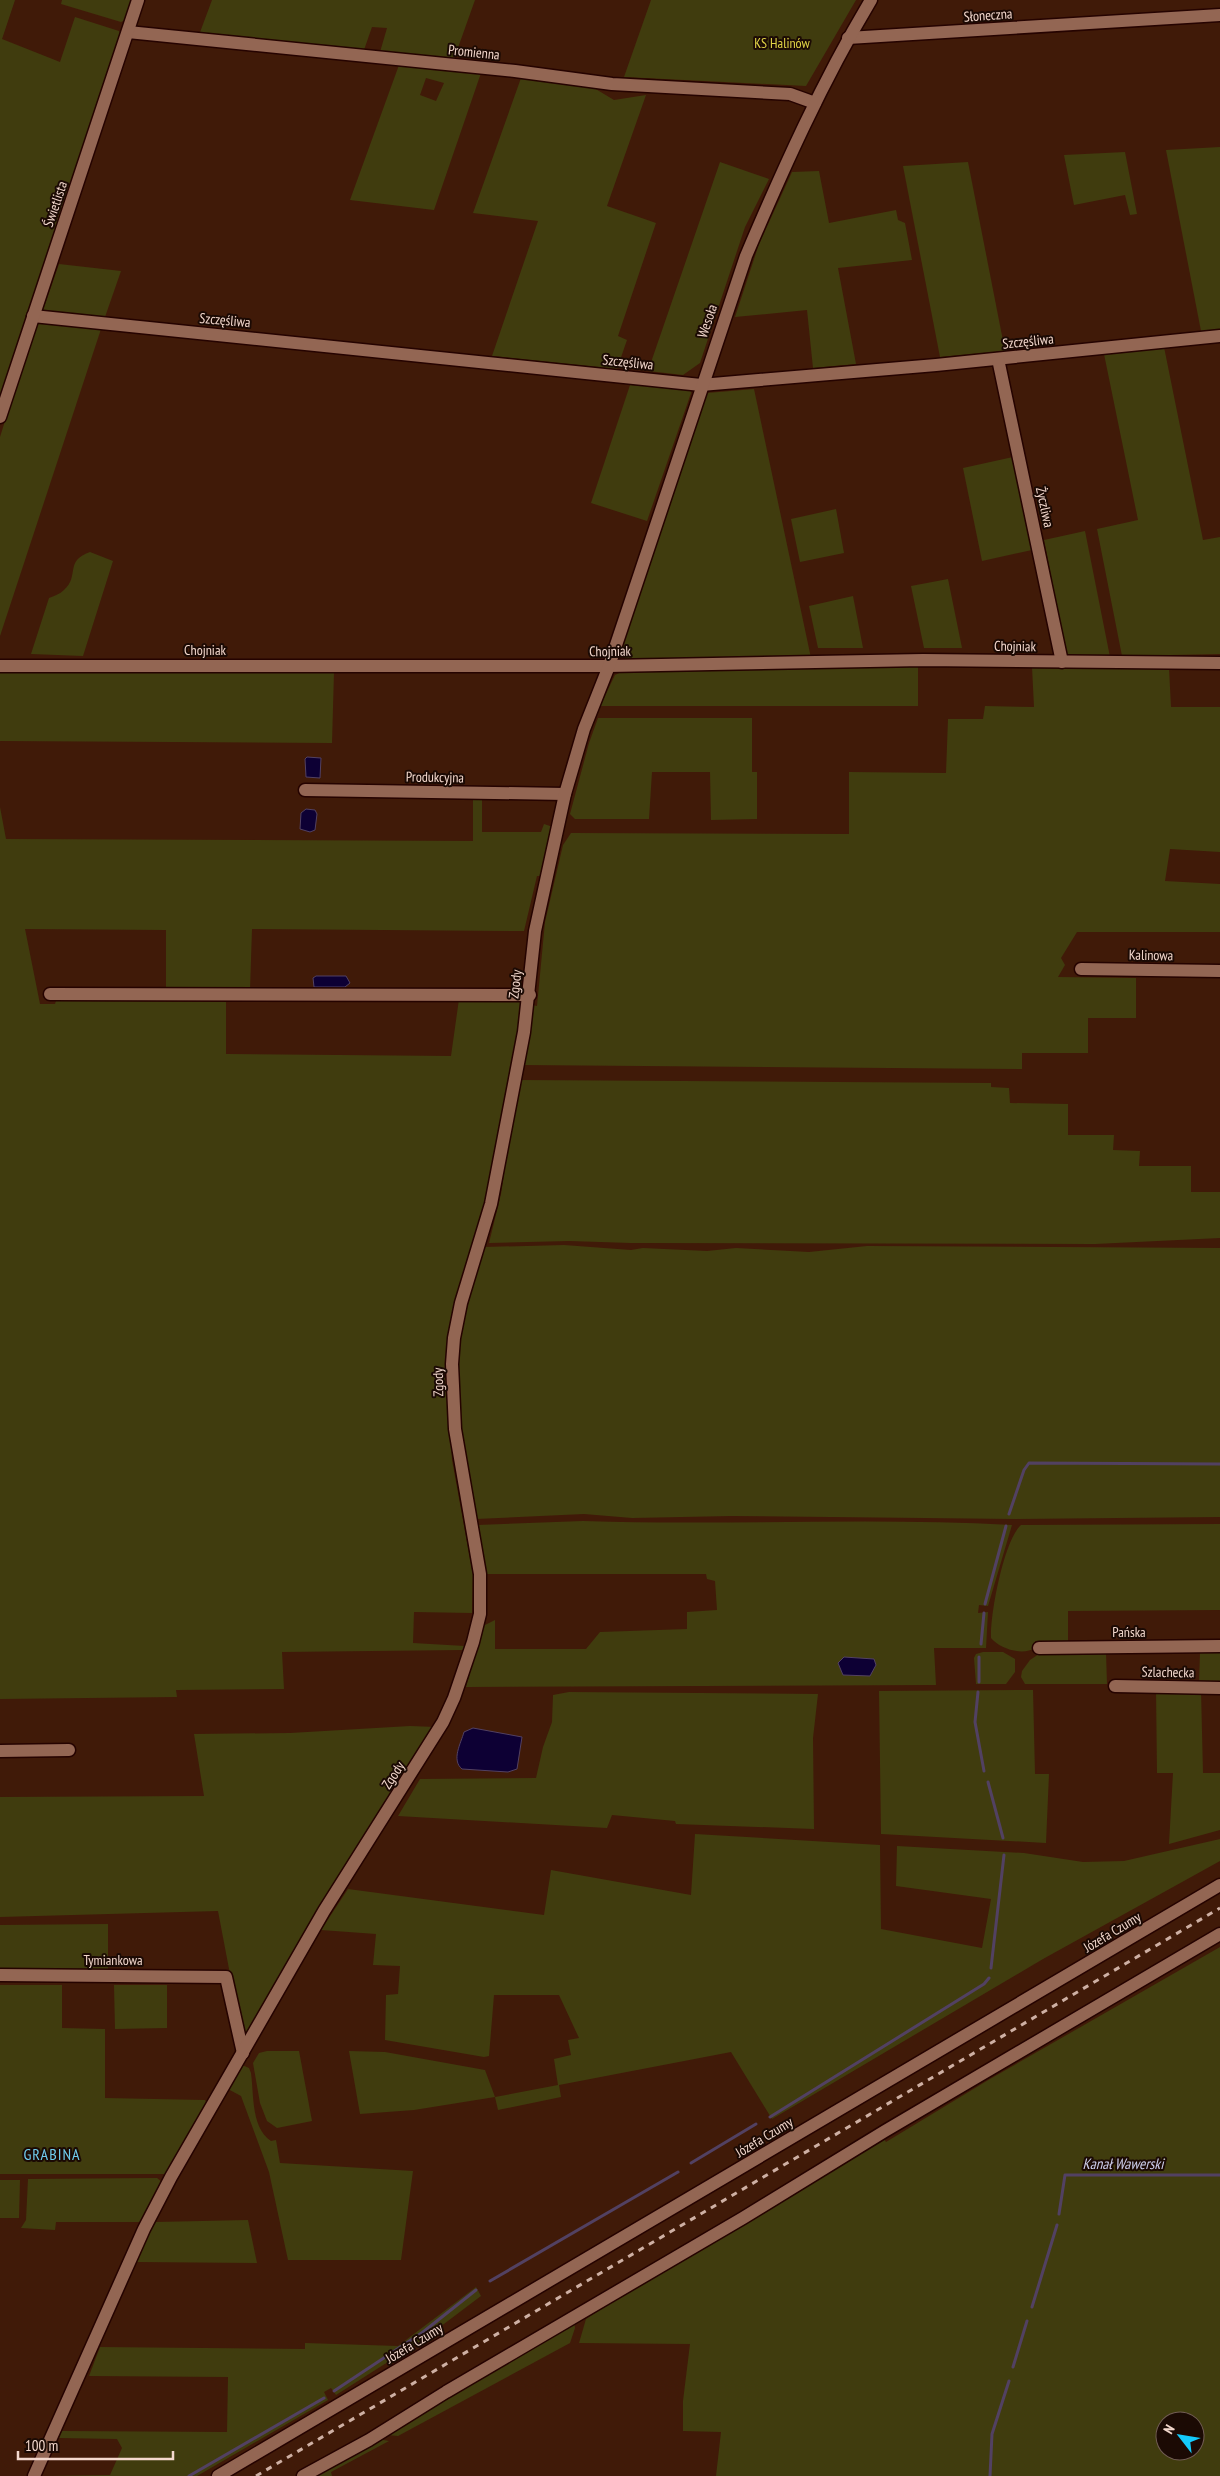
<svg xmlns="http://www.w3.org/2000/svg" width="1220" height="2476" viewBox="0 0 1220 2476" font-family="'PT Sans Narrow',sans-serif">
<style>
.green{fill:#403c0e;fill-rule:evenodd}
.water{fill:#0d0034;stroke:#524162}
.lines{fill:none;stroke-linecap:round;stroke-linejoin:round}
.stream{stroke:#524162;stroke-width:3}
.minor-casing{stroke:#250300;stroke-width:15}
.minor{stroke:#936653;stroke-width:12}
.rail{stroke:#ceb0a4;stroke-width:3;stroke-dasharray:6 6;stroke-linecap:butt}
.labels{text-anchor:middle;stroke-width:4;stroke-linejoin:round;paint-order:stroke}
.street-label{font-size:14px;fill:#f3d8cd;stroke:#1b0a04}
.park-label{font-size:14px;fill:#e1d446;stroke:#1b0a04}
.water-label{font-size:15px;font-style:italic;fill:#cccdea;stroke:#1b0a04}
.quarter-label{font-size:16px;letter-spacing:1px;fill:#6fcced;stroke:#1b0a04}
</style>
<rect width="100%" height="100%" fill="#401a08"/>
<g class="green">
<polygon points="0,0 15,0 2,39 60,62 75,17 119,31 121,35 0,403"/>
<polygon points="62,0 131,0 125,20 121,22 61,4"/>
<polygon points="212,0 475,0 454,59 380,52 387,28 372,27 364,50 199,35"/>
<polygon points="651,0 856,0 806,86 624,77"/>
<path d="M399,65L481,73L434,210L350,200ZM426,78L444,83L436,101L420,95Z"/>
<polygon points="521,78 594,88 614,100 646,95 607,206 656,223 618,336 627,340 617,369 492,356 538,221 473,213"/>
<polygon points="1220,147 1220,329 1201,331 1166,150"/>
<polygon points="1125,152 1137,214 1130,215 1125,195 1074,205 1064,155"/>
<polygon points="720,162 769,179 745,227 700,363 683,375 648,371"/>
<polygon points="968,162 1005,351 940,357 903,166"/>
<polygon points="819,171 829,223 896,210 898,220 905,223 912,260 838,268 856,364 813,368 807,310 735,317 759,244 792,172"/>
<polygon points="59,264 121,271 105,317 43,310"/>
<polygon points="39,322 101,329 0,636 0,437 32,334"/>
<polygon points="1164,347 1203,540 1220,537 1220,654 1122,656 1097,529 1138,520 1104,354"/>
<polygon points="630,385 690,389 691,393 647,521 591,503"/>
<polygon points="754,389 811,658 626,660 621,651 707,393"/>
<polygon points="1013,457 1032,550 982,561 963,468"/>
<polygon points="836,509 844,553 800,562 791,519"/>
<polygon points="1085,531 1110,657 1067,658 1044,540"/>
<path d="M90,552L113,561L83,656L31,654L49,598C54,596 60,594 64,590C80,576 64,561 90,552Z"/>
<polygon points="948,579 962,648 924,648 911,586"/>
<polygon points="853,596 863,648 818,648 809,606"/>
<polygon points="802,666 918,667 918,706 600,706 615,675 625,670"/>
<polygon points="1032,667 1169,668 1171,707 1220,707 1220,852 1170,849 1165,881 1220,884 1220,932 1077,932 1061,958 1065,965 1058,977 1136,978 1136,1018 1088,1018 1088,1053 1022,1053 1022,1069 521,1065 532,1005 537,1006 545,922 563,845 571,833 849,834 849,772 946,773 948,719 983,719 985,706 1034,707"/>
<polygon points="334,672 332,743 0,741 0,673"/>
<polygon points="598,718 752,718 752,772 757,772 757,819 711,820 710,772 652,772 649,819 575,819 570,814 589,743"/>
<polygon points="473,797 482,797 482,832 541,832 544,824 553,827 541,876 537,876 524,931 252,929 250,990 166,989 166,930 25,929 40,1004 55,1004 56,1001 226,1002 226,1054 451,1056 459,999 521,999 523,1009 490,1194 447,1383 452,1460 473,1575 472,1613 414,1612 413,1643 465,1646 463,1650 282,1652 284,1689 176,1690 177,1697 0,1699 0,807 6,839 473,841"/>
<polygon points="518,1080 991,1083 991,1087 1009,1088 1010,1103 1068,1104 1068,1135 1114,1135 1113,1150 1140,1151 1139,1166 1191,1166 1191,1192 1220,1192 1220,1238 1095,1244 631,1243 569,1241 489,1243 501,1194"/>
<path d="M564,1245L631,1250L643,1248L707,1251L736,1248L809,1252L867,1246L1220,1248V1517L1015,1519L731,1516L632,1518L584,1514L476,1519C465,1463 451,1380 463,1325C469,1299 477,1273 484,1247Z"/>
<path d="M583,1521C726,1526 869,1517 1012,1525L988,1606L979,1605L978,1613L988,1612L986,1648H934L936,1685L466,1687L483,1626L495,1620V1649H586L600,1632L687,1629V1612L717,1610L715,1581L707,1579L706,1574H487L477,1525Z"/>
<path d="M1220,1524V1610L1068,1611V1641H1035V1648C1023,1656 1000,1649 991,1638C990,1614 1004,1540 1021,1525Z"/>
<polygon points="983,1652 1003,1652 1015,1659 1015,1672 1006,1684 976,1684 974,1658 976,1654"/>
<polygon points="1106,1653 1107,1684 1025,1684 1021,1677 1022,1671 1030,1660 1039,1654"/>
<polygon points="1200,1653 1220,1653 1220,1684 1199,1684"/>
<polygon points="1156,1689 1201,1690 1203,1773 1220,1773 1220,1830 1169,1844 1173,1773 1157,1773"/>
<polygon points="1033,1690 1035,1774 1049,1774 1046,1843 881,1834 879,1691"/>
<polygon points="569,1692 818,1694 813,1738 814,1829 676,1824 675,1821 612,1815 607,1828 398,1816 420,1779 536,1778 543,1747 552,1722 553,1695"/>
<polygon points="410,1726 436,1727 250,2032 241,2032 218,1911 0,1917 0,1797 204,1796 194,1734 290,1733"/>
<polygon points="695,1834 880,1845 881,1929 982,1948 991,1899 896,1886 897,1846 1024,1853 1083,1862 1124,1861 1220,1839 1220,1861 1043,1959 772,2119 731,2052 559,2085 561,2097 498,2110 495,2097 414,2110 360,2114 349,2051 385,2052 485,2070 495,2097 558,2085 554,2059 571,2055 568,2040 579,2038 559,1995 494,1995 489,2056 484,2057 385,2040 386,1995 398,1994 400,1966 373,1965 376,1934 321,1930 348,1889 544,1915 551,1870 691,1895"/>
<polygon points="108,1924 108,1969 0,1970 0,1925"/>
<path d="M1220,1947V2476H716L721,2432L683,2431V2401L690,2344L579,2343L586,2319L640,2284L749,2222L882,2136L886,2142L990,2079ZM1165,2421H1195V2451H1165Z"/>
<polygon points="0,1985 62,1985 62,2028 105,2029 105,2098 205,2100 207,2104 165,2174 0,2174"/>
<polygon points="114,1985 167,1985 167,2028 115,2029"/>
<polygon points="267,2051 299,2051 312,2121 277,2128 267,2121 260,2103 253,2063 259,2053"/>
<path d="M242,2065L249,2068L251,2073C254,2095 251,2128 271,2141L276,2140L280,2163L413,2171L401,2260H288L269,2172L241,2096L228,2089Z"/>
<polygon points="157,2178 162,2182 140,2222 56,2222 55,2230 21,2228 26,2220 28,2179"/>
<polygon points="0,2180 20,2180 19,2218 0,2218"/>
<polygon points="248,2220 257,2263 136,2262 155,2222"/>
<polygon points="476,2287 481,2296 424,2339 336,2395 331,2388 324,2392 328,2400 197,2476 44,2476 110,2475 122,2448 117,2439 59,2438 62,2431 227,2432 228,2377 89,2376 100,2347 305,2349 305,2343 398,2346"/>
<polygon points="574,2320 575,2328 570,2343 398,2436 388,2435"/>
<polygon points="378,2439 389,2441 331,2472 332,2476 318,2476"/>
</g>
<g class="water">
<polygon points="307,757 321,758 320,778 306,777 305,759"/>
<polygon points="306,809 315,810 317,814 315,830 310,832 300,829 301,813"/>
<polygon points="316,976 346,976 350,983 345,987 314,987 313,978"/>
<polygon points="844,1657 874,1659 876,1665 870,1676 843,1675 838,1663"/>
<path d="M473,1728L522,1737L517,1769L508,1772L462,1769C451,1760 461,1743 464,1732Z"/>
</g>
<g class="lines">
<g class="stream">
<polyline points="1009,1514 1024,1470 1029,1463 1220,1464"/>
<polyline points="985,1604 1006,1526"/>
<polyline points="981,1644 984,1613"/>
<polyline points="979,1682 979,1657"/>
<polyline points="978,1692 975,1722 984,1771"/>
<polyline points="988,1782 1003,1838"/>
<polyline points="991,1968 1004,1855"/>
<polyline points="770,2117 984,1984 989,1978"/>
<polyline points="691,2163 756,2124"/>
<polyline points="1059,2214 1065,2175 1220,2175"/>
<polyline points="490,2281 678,2172"/>
<polyline points="1032,2307 1057,2225"/>
<polyline points="1013,2367 1027,2321"/>
<polyline points="334,2391 423,2332 476,2290"/>
<polyline points="189,2476 324,2398"/>
<polyline points="990,2476 992,2434 1009,2381"/>
</g>
<g class="minor-casing">
<g id="minor">
<polyline points="128,32 515,71 612,84 790,94 815,103"/>
<polyline points="848,38 1220,15"/>
<polyline points="33,316 701,385 936,365 1220,336"/>
<polyline points="998,359 1062,662"/>
<polyline points="0,417 138,0"/>
<polyline points="0,666 609,666 923,660 1220,663"/>
<polyline points="305,790 565,794"/>
<polyline points="1081,969 1220,971"/>
<polyline points="50,994 530,995"/>
<polyline points="1039,1648 1220,1646"/>
<polyline points="1115,1686 1220,1688"/>
<polyline points="0,1751 69,1750"/>
<polyline points="0,1975 226,1977 243,2053"/>
<path d="M34,2476L144,2229L171,2177L324,1911L443,1722L454,1698L473,1642L480,1614V1574L455,1429L452,1364L454,1338L461,1303L491,1204L524,1032L535,931L565,794L584,729L609,666L746,256C783,169 822,82 871,0"/>
<polyline points="218,2476 1220,1885"/>
<polyline points="303,2476 369,2440 446,2392 743,2218 885,2131 1220,1934"/>
</g>
</g>
<use href="#minor" class="minor"/>
<polyline class="rail" points="256,2476 1220,1908"/>
</g>
<g class="labels">
<g class="street-label">
<text transform="translate(988 15) rotate(-4)" y="5">Słoneczna</text>
<text transform="translate(474 52) rotate(6)" y="5">Promienna</text>
<text transform="translate(55 204) rotate(-71)" y="5">Świetlista</text>
<text transform="translate(225 320) rotate(5)" y="5">Szczęśliwa</text>
<text transform="translate(707 321) rotate(-71)" y="5">Wesoła</text>
<text transform="translate(1028 341) rotate(-6)" y="5">Szczęśliwa</text>
<text transform="translate(628 362) rotate(6)" y="5">Szczęśliwa</text>
<text transform="translate(1045 507) rotate(78)" y="5">Życzliwa</text>
<text transform="translate(1015 646) rotate(1)" y="5">Chojniak</text>
<text x="205" y="655">Chojniak</text>
<text transform="translate(610 651) rotate(-1)" y="5">Chojniak</text>
<text transform="translate(435 777) rotate(1)" y="5">Produkcyjna</text>
<text transform="translate(1151 955) rotate(1)" y="5">Kalinowa</text>
<text transform="translate(515 984) rotate(-83)" y="5">Zgody</text>
<text transform="translate(438 1382) rotate(-91)" y="5">Zgody</text>
<text x="1129" y="1637">Pańska</text>
<text transform="translate(1168 1672) rotate(1)" y="5">Szlachecka</text>
<text transform="translate(393 1775) rotate(-57)" y="5">Zgody</text>
<text transform="translate(1112 1932) rotate(-31)" y="5">Józefa Czumy</text>
<text x="113" y="1965">Tymiankowa</text>
<text transform="translate(764 2137) rotate(-31)" y="5">Józefa Czumy</text>
<text transform="translate(414 2343) rotate(-31)" y="5">Józefa Czumy</text>
</g>
<g class="park-label">
<text x="782" y="48">KS Halinów</text>
</g>
<g class="water-label">
<text x="1123" y="2169">Kanał Wawerski</text>
</g>
<g class="quarter-label">
<text x="52" y="2160">GRABINA</text>
</g>
</g>
<g transform="translate(1180 2436) rotate(301)"><circle r="24" fill="#1b0a04" stroke="#715c54"/>
<path d="M0-4L9 19L0 12L-9 19Z" fill="#14cafb"/>
<text y="-8" font-size="14" font-weight="bold" text-anchor="middle" fill="#f3d8cd">N</text>
</g>
<path d="M18 2451v8h155v-8" fill="none" stroke="#f3d8cd" stroke-width="2.5"/>
<text x="25" y="2451" font-size="15" fill="#f3d8cd" stroke="#1b0a04" stroke-width="4" paint-order="stroke">100 m</text>
</svg>
